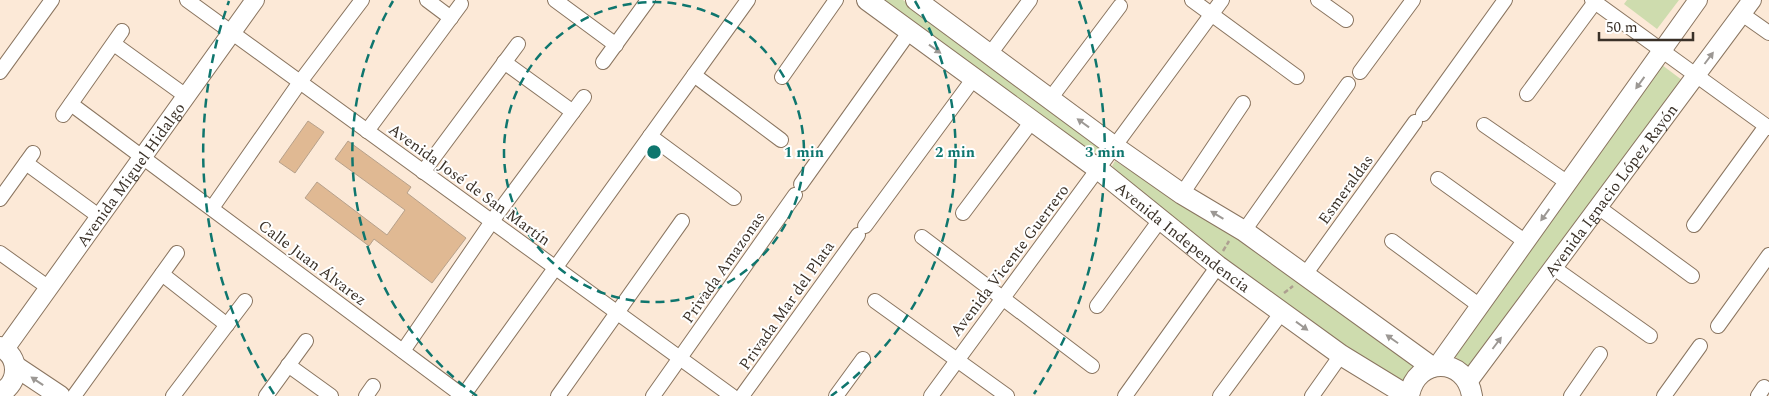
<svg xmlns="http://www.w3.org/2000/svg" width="1769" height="396" viewBox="0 0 1769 396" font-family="Spectral,serif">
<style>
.green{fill:#cedcae}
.building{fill:#e0b993;stroke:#b7a18b}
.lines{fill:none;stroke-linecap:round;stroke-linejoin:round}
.minor-casing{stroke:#8a7560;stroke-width:16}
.tertiary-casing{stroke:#8a7560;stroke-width:20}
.secondary-casing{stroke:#8a7560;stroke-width:22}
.path{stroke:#ad9f90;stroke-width:2.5;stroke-dasharray:5 2.5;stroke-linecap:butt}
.minor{stroke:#fff;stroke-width:14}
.tertiary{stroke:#fff;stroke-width:18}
.secondary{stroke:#fff;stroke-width:20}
.oneway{fill:#9c9894}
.ring{fill:none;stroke:#0f766e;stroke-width:2.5;stroke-dasharray:9 6}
.labels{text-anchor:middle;stroke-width:4;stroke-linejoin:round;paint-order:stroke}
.street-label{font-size:16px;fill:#3a3128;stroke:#fff}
.centre{fill:#0f766e;stroke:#fff;stroke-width:2.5}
.ring-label{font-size:15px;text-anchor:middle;font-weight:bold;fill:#0f766e;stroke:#fff;stroke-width:4;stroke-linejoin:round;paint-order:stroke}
</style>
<rect width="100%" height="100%" fill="#fce9d7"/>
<g class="green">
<polygon points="878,0 903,0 1102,145 1093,154"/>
<polygon points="1627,0 1679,0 1657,29 1624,4"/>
<polygon points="1662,65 1682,80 1470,368 1454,356"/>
<polygon points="1115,161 1228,229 1417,366 1400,384 1224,262 1163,214 1112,166"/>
</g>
<g class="building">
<polygon points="308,121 324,132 295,173 279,162"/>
<polygon points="348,141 411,187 407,193 466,238 432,283 374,239 369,246 305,198 317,182 387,235 405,210 335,159"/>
</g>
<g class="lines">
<g class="minor-casing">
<g id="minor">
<polyline points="187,0 732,396"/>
<polyline points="427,0 451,18"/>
<polyline points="555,0 616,45"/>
<polyline points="1192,0 1297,77"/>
<polyline points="1318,0 1346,20"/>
<polyline points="1592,0 1769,128"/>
<polyline points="1742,14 1769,33"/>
<polyline points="114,44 186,96"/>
<polyline points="990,54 1030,0"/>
<polyline points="504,62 573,112"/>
<polyline points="603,62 648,0"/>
<polyline points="0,72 52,0"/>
<polyline points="1360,72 1413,0"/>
<polyline points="694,75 781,140"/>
<polyline points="782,77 836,0"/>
<polyline points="1527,94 1595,2"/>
<polyline points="1050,99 1120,6"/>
<polyline points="71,104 463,396"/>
<polyline points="1423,114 1505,0"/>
<polyline points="63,115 122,31"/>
<polyline points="1484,125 1568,183"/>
<polyline points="367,131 461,4"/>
<polyline points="650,136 734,198"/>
<polyline points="26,163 100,217"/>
<polyline points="423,172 518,44"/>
<polyline points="1438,179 1526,242"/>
<polyline points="801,184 910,31"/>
<polyline points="1182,194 1243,103"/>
<polyline points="0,199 33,153"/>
<polyline points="1598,207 1692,276"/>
<polyline points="212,208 300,82 362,0"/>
<polyline points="963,213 1032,121"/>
<polyline points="1694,225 1766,126"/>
<polyline points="865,226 974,78"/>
<polyline points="1244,231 1348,84"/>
<polyline points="922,237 1092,366"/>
<polyline points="1392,241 1480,306"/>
<polyline points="0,253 49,288"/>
<polyline points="1554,268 1650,336"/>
<polyline points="162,274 227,325"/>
<polyline points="1304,276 1415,122"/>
<polyline points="875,301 1007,396"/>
<polyline points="1097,306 1160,220"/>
<polyline points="1718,326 1769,255"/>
<polyline points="403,351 495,217 584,97"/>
<polyline points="288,365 331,396"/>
<polyline points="74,396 177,253"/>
<polyline points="173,396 245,301"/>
<polyline points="266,396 306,341"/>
<polyline points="366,396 373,386"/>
<polyline points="463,396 748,0"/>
<polyline points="558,396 682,221"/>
<polyline points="653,396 795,195"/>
<polyline points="742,396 858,235"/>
<polyline points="836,396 863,359"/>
<polyline points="931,396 1222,0"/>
<polyline points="1125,396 1218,266"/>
<polyline points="1220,396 1282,312"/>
<polyline points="1312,396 1341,355"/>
<polyline points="1571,396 1600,354"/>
<polyline points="1664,396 1700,346"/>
<polyline points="1758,396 1764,387"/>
</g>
</g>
<g class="tertiary-casing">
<g id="tertiary">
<path id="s1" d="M5,349L255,0"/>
<polyline points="1437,366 1698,0"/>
<path id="s2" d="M1468,382L1752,0"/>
</g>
</g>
<g class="secondary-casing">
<g id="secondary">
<path id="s3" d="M867,0L1098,169L1218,266L1341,355L1408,396"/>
<polyline points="916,0 1115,147 1182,194 1244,231 1432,367"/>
<path d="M0,347C20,356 20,383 0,393"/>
<polyline points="15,366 60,396"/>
<path d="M1409,396C1416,356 1466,356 1472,396"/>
</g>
</g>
<g class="path">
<polyline points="1223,251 1229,241"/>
<polyline points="1284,293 1293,286"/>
</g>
<use href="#minor" class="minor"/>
<use href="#tertiary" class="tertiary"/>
<use href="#secondary" class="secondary"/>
</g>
<defs><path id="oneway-solid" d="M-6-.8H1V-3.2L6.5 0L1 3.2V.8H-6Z" transform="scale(1.25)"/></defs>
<g class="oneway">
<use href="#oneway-solid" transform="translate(935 49) rotate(36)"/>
<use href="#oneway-solid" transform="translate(1709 58) rotate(-53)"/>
<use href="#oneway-solid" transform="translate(1640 83) rotate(126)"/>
<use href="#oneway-solid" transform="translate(1083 123) rotate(-144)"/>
<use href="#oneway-solid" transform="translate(1217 215) rotate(-149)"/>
<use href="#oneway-solid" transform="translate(1545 215) rotate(126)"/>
<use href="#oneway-solid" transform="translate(1302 326) rotate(36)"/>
<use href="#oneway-solid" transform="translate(1392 339) rotate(-145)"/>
<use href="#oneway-solid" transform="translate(1497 343) rotate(-53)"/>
<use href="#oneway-solid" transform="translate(37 381) rotate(-146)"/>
</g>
<g class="ring">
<circle cx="654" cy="152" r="150"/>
<path d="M477 396A301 301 0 0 1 393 1M915 1A301 301 0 0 1 831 396"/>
<path d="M274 394A451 451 0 0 1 229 1M1079 1A451 451 0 0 1 1034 394"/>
</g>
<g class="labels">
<g class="street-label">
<text dy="6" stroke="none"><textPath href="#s1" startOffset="215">Avenida Miguel Hidalgo</textPath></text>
<text transform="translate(470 184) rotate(36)" y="6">Avenida José de San Martín</text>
<text transform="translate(1345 189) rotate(-54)" y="6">Esmeraldas</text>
<text dy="6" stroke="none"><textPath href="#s2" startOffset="239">Avenida Ignacio López Rayón</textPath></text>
<text dy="6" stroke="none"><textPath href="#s3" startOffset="395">Avenida Independencia</textPath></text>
<text transform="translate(1009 260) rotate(-53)" y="6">Avenida Vicente Guerrero</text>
<text transform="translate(313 262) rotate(37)" y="6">Calle Juan Álvarez</text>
<text transform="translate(723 267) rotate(-55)" y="6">Privada Amazonas</text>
<text transform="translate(786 305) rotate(-55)" y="6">Privada Mar del Plata</text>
</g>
</g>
<circle cx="654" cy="152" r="8" class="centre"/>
<g class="ring-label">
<text x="804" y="157">1 min</text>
<text x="955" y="157">2 min</text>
<text x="1105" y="157">3 min</text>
</g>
<path d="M1599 32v8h94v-8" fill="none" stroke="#3a3128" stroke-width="2.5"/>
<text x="1606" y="32" font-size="15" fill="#3a3128" stroke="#ffffff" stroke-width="4" paint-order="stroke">50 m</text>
</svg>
